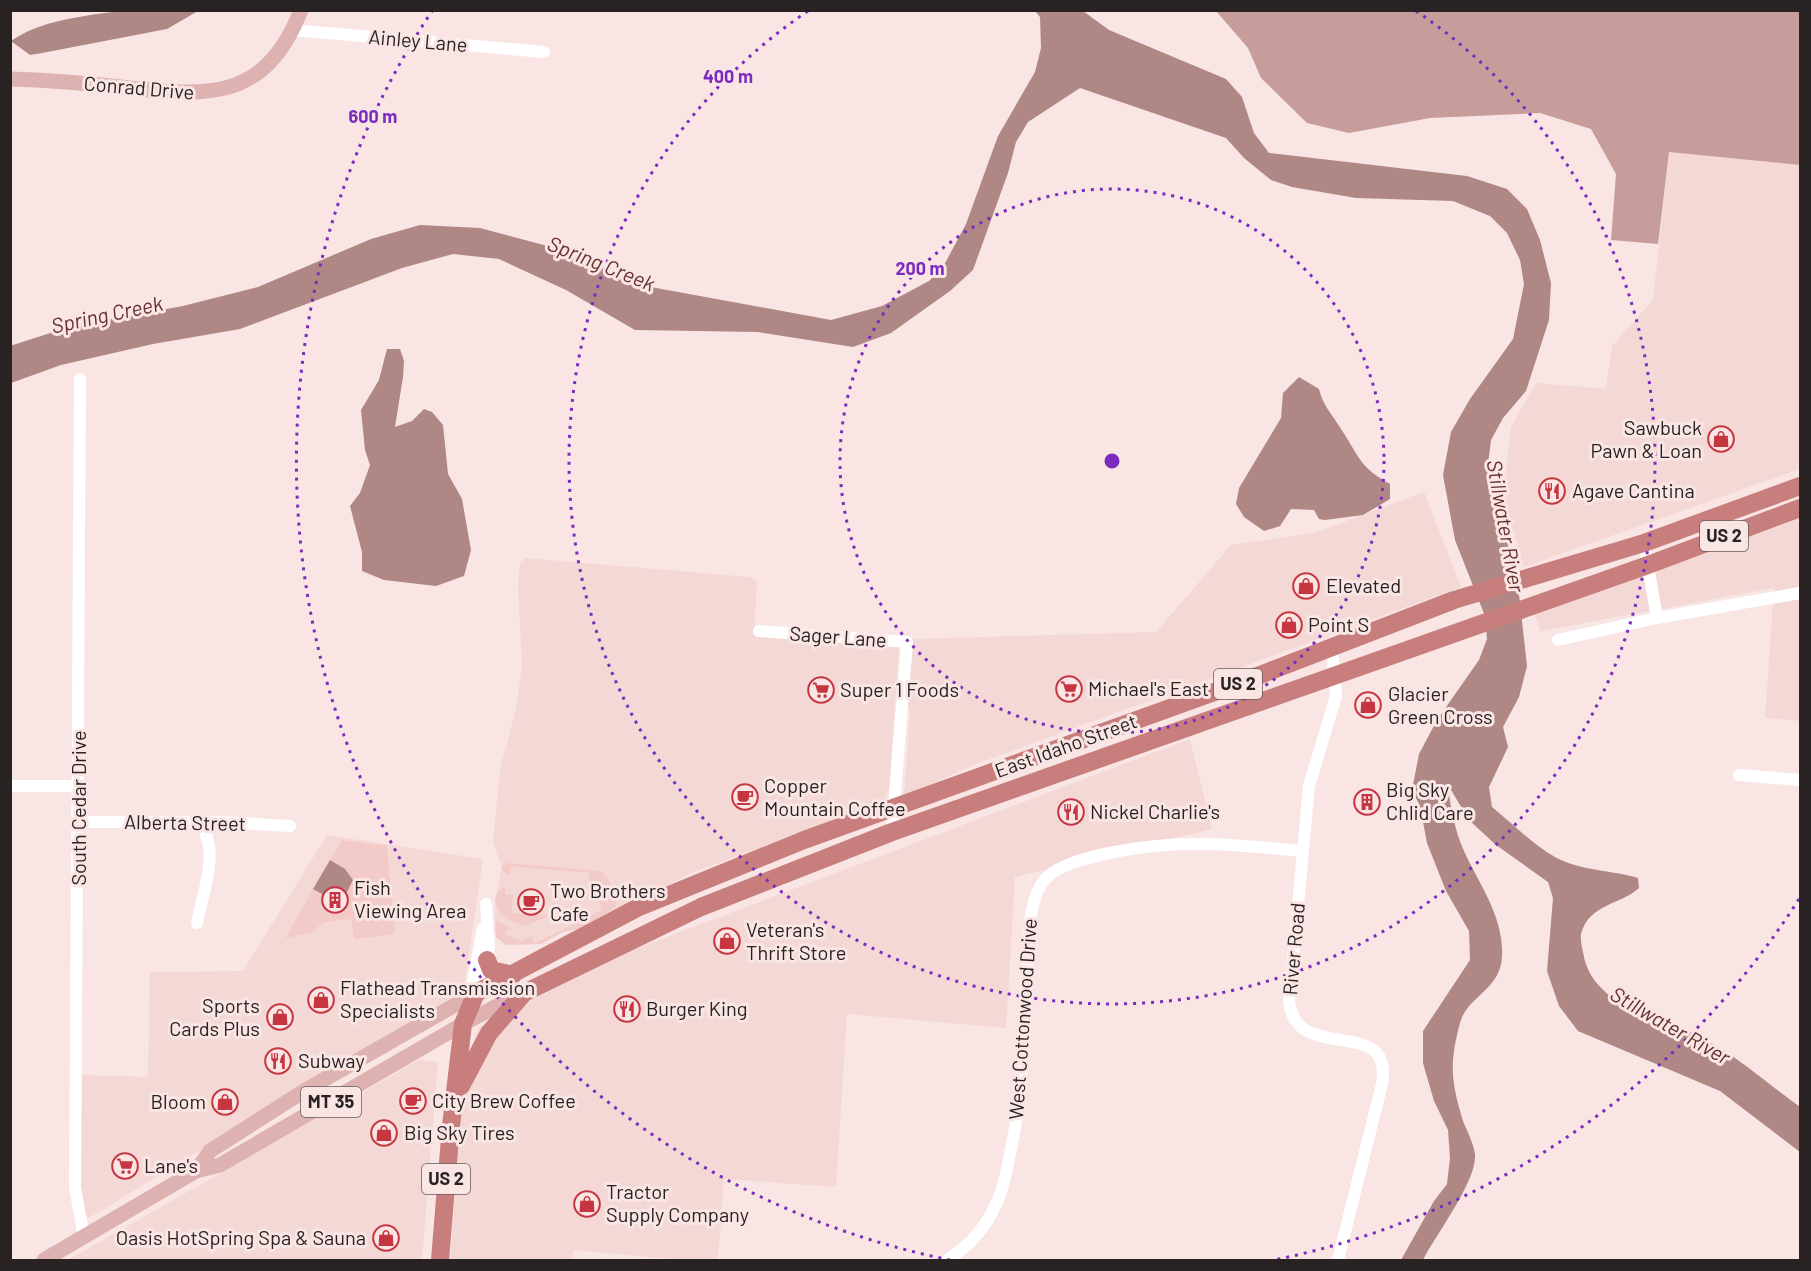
<svg xmlns="http://www.w3.org/2000/svg" width="1811" height="1271" viewBox="0 0 1811 1271" font-family="Barlow,sans-serif">
<style>
.built{fill:#f4d8d6}
.green{fill:#f2cbc8}
.forest{fill:#c69d9a}
.water{fill:#af8785}
.lines{fill:none;stroke-linecap:round;stroke-linejoin:round}
.minor{stroke:#fff;stroke-width:12}
.major{stroke:#ddb2b0;stroke-width:15}
.highway{stroke:#c77e7c;stroke-width:18}
.ring{fill:none;stroke:#7b2cbf;stroke-width:3;stroke-dasharray:3 6}
.labels{text-anchor:middle;stroke-width:6;stroke-linejoin:round;paint-order:stroke}
.shield{fill:#f8e5e4;stroke:#675c5c;stroke-width:1.5}
.shield-label{font-size:18px;font-weight:bold;fill:#292222}
.street-label{font-size:20px;fill:#292222;stroke:#f8e5e4}
.poi-label{font-size:20px;fill:#292222;stroke:#f8e5e4;text-anchor:start}
.water-label{font-size:21px;font-style:italic;fill:#662f2f;stroke:#f8e5e4}
.centre{fill:#7b2cbf;stroke:#f8e5e4;stroke-width:3}
.ring-label{font-size:18px;text-anchor:middle;font-weight:bold;fill:#7b2cbf;stroke:#f8e5e4;stroke-width:6;stroke-linejoin:round;paint-order:stroke}
</style>
<rect width="100%" height="100%" fill="#f8e5e4"/>
<g class="built">
<polygon points="1669,152 1800,165 1800,469 1524,567 1503,497 1511,427 1536,383 1606,389 1612,346 1653,300"/>
<polygon points="1424,492 1461,587 968,767 904,797 910,711 905,700 910,639 1156,632 1231,545 1314,533"/>
<polygon points="1800,514 1800,721 1765,718 1774,588 1541,631 1533,611"/>
<polygon points="525,558 750,577 757,582 754,634 899,646 889,788 886,797 879,804 689,874 582,928 563,932 541,944 502,943 496,937 494,928 496,896 502,868 493,842 500,769 516,709 522,667 518,586 520,563"/>
<polygon points="1190,739 1212,829 1015,877 1006,1028 847,1014 836,1187 724,1179 718,1260 681,1260 573,1250 573,1260 450,1260 465,1066 478,1028 627,952"/>
<polygon points="327,835 483,859 464,987 457,994 89,1218 81,1210 82,1075 148,1077 150,972 243,971"/>
<polygon points="419,1060 438,1062 422,1260 68,1260"/>
</g>
<g class="green">
<polygon points="342,840 387,846 395,934 354,939 351,919 324,922 311,933 285,938"/>
<path d="M508,863L600,871C610,877 618,896 615,907L582,928L563,932L541,944L506,945L496,937V920L509,928L504,934L523,941L531,936L535,943L578,922L575,914L579,912L582,920L602,910L599,901L607,902L599,883L589,881V873L511,866L510,875L502,870V866Z"/>
<path d="M502,888H506L505,895H513L512,913L549,916L525,926C511,923 482,905 502,888Z"/>
</g>
<polygon class="forest" points="1216,11 1800,11 1800,165 1669,152 1658,244 1611,240 1616,174 1591,129 1540,113 1430,118 1349,133 1307,123 1261,78 1248,48"/>
<g class="water">
<path d="M120,11H198L167,29L42,53L30,55L11,41C41,20 84,16 120,11Z"/>
<path d="M1035,11H1083L1109,30L1226,79L1242,97L1254,133L1269,153L1467,176L1507,189L1527,209L1540,240L1551,283L1549,320L1526,391L1503,418L1491,440L1488,464L1500,521L1516,568L1527,666L1519,697L1503,727L1508,747L1489,787L1492,807C1512,823 1533,845 1555,857C1580,871 1612,870 1638,878L1639,888C1620,905 1589,904 1581,934C1580,939 1582,947 1583,952C1592,1012 1672,1019 1715,1045C1745,1063 1772,1087 1800,1107V1152L1720,1091L1578,1031L1559,1006L1547,971L1553,898L1548,882L1496,845L1469,820L1448,785C1450,806 1455,831 1464,851C1479,884 1504,917 1502,956C1501,990 1467,996 1460,1023C1449,1064 1451,1081 1463,1121C1467,1131 1474,1144 1475,1155C1477,1181 1435,1236 1423,1260H1401L1434,1201L1447,1184L1450,1158L1448,1130L1434,1101L1423,1063V1031L1470,960L1469,931L1446,891L1427,843L1420,806L1412,790L1419,754L1437,720L1479,660L1487,639L1485,616L1455,540L1443,475L1451,432L1470,399L1513,339L1524,284L1520,260L1507,233L1490,216L1453,201L1356,198L1292,187L1271,180L1244,158L1226,138L1080,88L1028,122L1016,142L1008,173L973,270L950,291L891,333L853,347L757,332L635,330L566,290L499,259L453,254L402,268L240,329L153,344L61,365L11,383L10,346L69,327L183,306L258,287L371,239L420,225L480,228L555,248L629,283L831,320L882,306L929,281L943,267L966,224L998,136L1035,72L1041,48L1040,17Z"/>
<polygon points="387,349 400,349 404,361 403,377 395,427 412,421 424,409 432,412 443,425 448,474 462,499 471,550 464,576 436,586 384,580 362,571 362,552 350,506 360,493 370,465 365,450 361,410 379,380"/>
<path d="M1299,377L1319,389C1323,406 1332,414 1341,429C1360,457 1358,466 1390,484V499L1363,515L1325,520L1319,519L1314,510L1291,509L1280,526L1264,531L1244,517L1236,504L1239,488L1281,418L1283,393Z"/>
<polygon points="330,860 345,869 353,880 346,894 329,898 313,889"/>
</g>
<g class="lines">
<g class="minor">
<polyline points="292,30 544,52"/>
<polyline points="80,379 75,1188 84,1237"/>
<polyline points="1646,554 1657,618"/>
<polyline points="759,631 907,642 892,832"/>
<polyline points="1558,640 1657,618 1800,593"/>
<path d="M1332,647L1336,696L1309,786L1289,1002C1297,1066 1394,1013 1382,1084L1338,1260"/>
<polyline points="1739,775 1800,780"/>
<polyline points="10,786 79,786"/>
<polyline points="79,822 221,822 290,826"/>
<path d="M197,923C203,891 221,850 199,822"/>
<polyline points="475,992 472,987 483,928"/>
<polyline points="476,993 489,948 486,904"/>
<path d="M947,1260C968,1247 985,1229 995,1206C1004,1189 1007,1168 1011,1149C1027,1074 1024,997 1030,921C1032,908 1035,893 1043,882C1062,854 1158,844 1192,844C1228,843 1266,848 1302,851"/>
</g>
<g class="major">
<path d="M10,79C47,80 84,83 120,87C205,96 264,104 301,10"/>
<polyline points="196,1171 210,1151 304,1091 476,993"/>
<polyline points="44,1260 196,1171 220,1165 463,1024 521,993"/>
</g>
<g class="highway">
<polyline points="487,960 491,970 513,975"/>
<polyline points="461,1086 489,1033 524,993 701,907 892,832 1648,565 1800,508"/>
<polyline points="440,1260 451,1126 463,1024 476,993 637,908 804,840 1242,682 1454,600 1644,543 1800,486"/>
</g>
</g>
<g class="ring">
<circle cx="1112" cy="461" r="272"/>
<path d="M1416 11A543 543 0 1 1 808 11"/>
<path d="M1799 899A815 815 0 0 1 1274 1260M950 1260A815 815 0 0 1 432 11"/>
</g>
<defs>
<g id="shop-ring" transform="scale(1.35)"><circle r="9.5" fill="#f8e5e4" stroke="#c63640" stroke-width="1.5"/><path d="M-5-2.5h2.3a2.7 3.5 0 0 1 5.4 0H5L5.5 6h-11ZM-1.5-2.5h3a1.5 2.3 0 0 0-3 0Z" fill="#c63640"/></g>
<g id="restaurant-ring" transform="scale(1.35)"><circle r="9.5" fill="#f8e5e4" stroke="#c63640" stroke-width="1.5"/><path d="M-5-6h1v4h1v-4h1v4h1v-4h1v5L-1.5 .5V6h-2V.5L-5-1ZM5-6V6H3V1.5H1.5Q1.5-4 5-6Z" fill="#c63640"/></g>
<g id="supermarket-ring" transform="scale(1.35)"><circle r="9.5" fill="#f8e5e4" stroke="#c63640" stroke-width="1.5"/><path d="M-6-5.5h2.5l.6 2H6L4.5 2H-2.5L-4.4-4H-6ZM-1.5 3.2a1.3 1.3 0 1 0 .1 0ZM3 3.2a1.3 1.3 0 1 0 .1 0Z" fill="#c63640"/></g>
<g id="cafe-ring" transform="scale(1.35)"><circle r="9.5" fill="#f8e5e4" stroke="#c63640" stroke-width="1.5"/><path d="M-5.5-4.5H6V0H3Q3 3.5 0 3.5H-2.5Q-5.5 3.5-5.5 0ZM3-3.2v2h1.7v-2ZM-6 4.5H4V6H-6Z" fill="#c63640"/></g>
<g id="building-ring" transform="scale(1.35)"><circle r="9.5" fill="#f8e5e4" stroke="#c63640" stroke-width="1.5"/><path d="M-4-6H4V6H1V3H-1V6H-4ZM-2.5-4.3h1.7v1.8h-1.7ZM.8-4.3h1.7v1.8H.8ZM-2.5-1h1.7V.8h-1.7ZM.8-1h1.7V.8H.8Z" fill="#c63640"/></g>
</defs>
<g fill-rule="evenodd">
<use href="#shop-ring" x="1721" y="439"/>
<use href="#restaurant-ring" x="1552" y="491"/>
<use href="#shop-ring" x="1306" y="586"/>
<use href="#shop-ring" x="1289" y="625"/>
<use href="#supermarket-ring" x="1069" y="689"/>
<use href="#supermarket-ring" x="821" y="690"/>
<use href="#shop-ring" x="1368" y="705"/>
<use href="#cafe-ring" x="745" y="797"/>
<use href="#building-ring" x="1367" y="802"/>
<use href="#restaurant-ring" x="1071" y="812"/>
<use href="#building-ring" x="335" y="900"/>
<use href="#cafe-ring" x="531" y="902"/>
<use href="#shop-ring" x="727" y="941"/>
<use href="#shop-ring" x="321" y="1000"/>
<use href="#restaurant-ring" x="627" y="1009"/>
<use href="#shop-ring" x="280" y="1017"/>
<use href="#restaurant-ring" x="278" y="1061"/>
<use href="#cafe-ring" x="413" y="1101"/>
<use href="#shop-ring" x="225" y="1102"/>
<use href="#shop-ring" x="384" y="1133"/>
<use href="#supermarket-ring" x="125" y="1166"/>
<use href="#shop-ring" x="587" y="1204"/>
<use href="#shop-ring" x="386" y="1238"/>
</g>
<g class="labels">
<g class="shield">
<rect x="1700" y="521" width="48" height="30" rx="4.5"/>
<rect x="1214" y="669" width="48" height="30" rx="4.5"/>
<rect x="301" y="1087" width="60" height="30" rx="4.5"/>
<rect x="422" y="1164" width="48" height="30" rx="4.5"/>
</g>
<g class="shield-label">
<text x="1724" y="542">US 2</text>
<text x="1238" y="690">US 2</text>
<text x="331" y="1108">MT 35</text>
<text x="446" y="1185">US 2</text>
</g>
<g class="street-label">
<text transform="translate(418 41) rotate(5)" y="7">Ainley Lane</text>
<text transform="translate(139 88) rotate(5)" y="7">Conrad Drive</text>
<text transform="translate(838 637) rotate(4)" y="7">Sager Lane</text>
<text transform="translate(1066 746) rotate(-20)" y="7">East Idaho Street</text>
<text transform="translate(79 808) rotate(-90)" y="7">South Cedar Drive</text>
<text transform="translate(185 823) rotate(1)" y="7">Alberta Street</text>
<text transform="translate(1294 949) rotate(-85)" y="7">River Road</text>
<text transform="translate(1023 1019) rotate(-86)" y="7">West Cottonwood Drive</text>
</g>
<g class="poi-label">
<text x="1702" y="435" text-anchor="end">Sawbuck<tspan x="1702" dy="23">Pawn &amp; Loan</tspan></text>
<text x="1572" y="498">Agave Cantina</text>
<text x="1326" y="593">Elevated</text>
<text x="1308" y="632">Point S</text>
<text x="1088" y="696">Michael's East</text>
<text x="840" y="697">Super 1 Foods</text>
<text x="1388" y="701">Glacier<tspan x="1388" dy="23">Green Cross</tspan></text>
<text x="764" y="793">Copper<tspan x="764" dy="23">Mountain Coffee</tspan></text>
<text x="1386" y="797">Big Sky<tspan x="1386" dy="23">Chlid Care</tspan></text>
<text x="1090" y="819">Nickel Charlie's</text>
<text x="354" y="895">Fish<tspan x="354" dy="23">Viewing Area</tspan></text>
<text x="550" y="898">Two Brothers<tspan x="550" dy="23">Cafe</tspan></text>
<text x="746" y="937">Veteran's<tspan x="746" dy="23">Thrift Store</tspan></text>
<text x="340" y="995">Flathead Transmission<tspan x="340" dy="23">Specialists</tspan></text>
<text x="260" y="1013" text-anchor="end">Sports<tspan x="260" dy="23">Cards Plus</tspan></text>
<text x="646" y="1016">Burger King</text>
<text x="298" y="1068">Subway</text>
<text x="432" y="1108">City Brew Coffee</text>
<text x="206" y="1109" text-anchor="end">Bloom</text>
<text x="404" y="1140">Big Sky Tires</text>
<text x="144" y="1173">Lane's</text>
<text x="606" y="1199">Tractor<tspan x="606" dy="23">Supply Company</tspan></text>
<text x="366" y="1245" text-anchor="end">Oasis HotSpring Spa &amp; Sauna</text>
</g>
<g class="water-label">
<text transform="translate(601 264) rotate(22)" y="7">Spring Creek</text>
<text transform="translate(107 315) rotate(-12)" y="7">Spring Creek</text>
<text transform="translate(1505 526) rotate(80)" y="7">Stillwater River</text>
<text transform="translate(1670 1026) rotate(30)" y="7">Stillwater River</text>
</g>
</g>
<circle cx="1112" cy="461" r="9" class="centre"/>
<g class="ring-label">
<text x="728" y="83">400 m</text>
<text x="373" y="123">600 m</text>
<text x="920" y="275">200 m</text>
</g>
<rect width="1811" height="1271" fill="none" stroke="#292222" stroke-width="24"/>
</svg>
